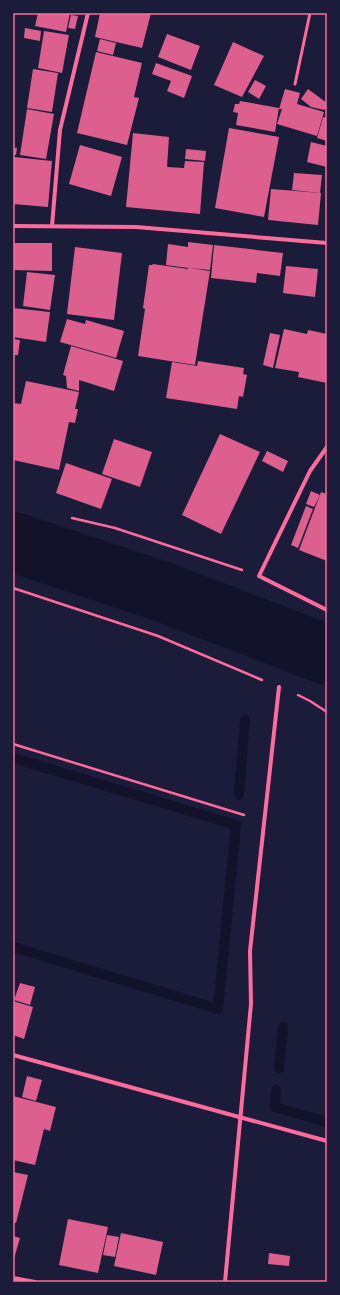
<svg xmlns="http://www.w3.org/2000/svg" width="340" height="1295" viewBox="0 0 340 1295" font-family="'Crimson Pro',serif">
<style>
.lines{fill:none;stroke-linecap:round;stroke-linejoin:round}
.stream{stroke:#12122b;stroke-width:10}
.river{stroke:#12122b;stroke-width:60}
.building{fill:#dd5f8e}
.path{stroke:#ff6b9d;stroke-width:2.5}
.service{stroke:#ff6b9d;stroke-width:3}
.minor{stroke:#ff6b9d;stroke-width:4}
.neatline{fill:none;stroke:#ff6b9d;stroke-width:1.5}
</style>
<rect width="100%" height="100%" fill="#1b1b3a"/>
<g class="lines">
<g class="stream">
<polyline points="13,758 236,825 218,1009 13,947"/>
<polyline points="239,795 245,720"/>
<polyline points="279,1068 283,1027"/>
<polyline points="276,1090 275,1107 327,1122"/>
</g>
<polyline class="river" points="13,542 163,592 327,655"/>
</g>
<g class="building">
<polygon points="38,13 70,13 66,32 35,26"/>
<polygon points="100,13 151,13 142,48 95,37"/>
<polygon points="71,15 78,16 75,29 68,28"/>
<polygon points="25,28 41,31 40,41 24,38"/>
<polygon points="44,31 69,35 62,73 38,68"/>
<polygon points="167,34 200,46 191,70 158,57"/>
<polygon points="100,39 116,43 113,55 97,51"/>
<polygon points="233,42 264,56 242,97 214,85"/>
<polygon points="96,52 142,63 134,97 139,98 127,145 77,133"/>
<polygon points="156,63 192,76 184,98 167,91 171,81 152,74"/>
<polygon points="33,69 58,73 52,112 27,108"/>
<polygon points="255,80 266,86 259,99 248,92"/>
<polygon points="285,89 300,93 297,104 324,112 317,136 277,124 282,109 279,109"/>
<polygon points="308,89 327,103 327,107 324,110 311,107 301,99"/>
<polygon points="240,101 279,108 275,132 236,125 238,113 233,112 235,104 239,104"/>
<polygon points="27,109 54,114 46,159 20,155"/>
<polygon points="323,117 327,118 327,141 317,138"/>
<polygon points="229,128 279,137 264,217 215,208"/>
<polygon points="133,133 169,137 167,167 184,168 185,161 204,162 200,214 126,207"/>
<polygon points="311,142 327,146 327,167 307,162"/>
<polygon points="80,145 122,157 111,196 69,184"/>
<polygon points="13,148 17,148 16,155 13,154"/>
<polygon points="186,149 206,151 205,161 185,159"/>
<polygon points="14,157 52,161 48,207 13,204"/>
<polygon points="294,173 322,175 320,193 292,190"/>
<polygon points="271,189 321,193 318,225 268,220"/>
<polygon points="188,242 213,245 210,270 190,268 210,271 195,365 138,356 145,309 143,308 149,265 152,265 153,264 188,269 188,268 166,265 168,244 188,247"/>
<polygon points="13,243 52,243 52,271 13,270"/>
<polygon points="214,245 283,253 280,276 257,273 256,283 211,278"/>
<polygon points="75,247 122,253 114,320 67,314"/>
<polygon points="286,266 318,269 315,297 283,293"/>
<polygon points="27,272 55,275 50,310 23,306"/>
<polygon points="13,308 50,312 46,342 13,337"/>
<polygon points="67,319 85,324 86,320 124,331 116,358 60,342"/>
<polygon points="284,329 307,334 308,330 327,334 327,383 298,377 299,372 275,368"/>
<polygon points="270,333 280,335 273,368 263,365"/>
<polygon points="13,339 20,340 18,355 13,355"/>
<polygon points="71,346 123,361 114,391 79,380 79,391 67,388 66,376 63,375"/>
<polygon points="198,361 244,368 243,374 247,375 243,397 239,396 237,409 166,398 172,362 197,366"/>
<polygon points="26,381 79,392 75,409 78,409 75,423 69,422 59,470 13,460 13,403 21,404"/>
<polygon points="220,434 260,452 221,534 182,515"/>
<polygon points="114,439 152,452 140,487 102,474"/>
<polygon points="267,451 288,461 283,472 262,461"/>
<polygon points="66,463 112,479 101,509 56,493"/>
<polygon points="311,491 320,495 314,507 306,504"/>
<polygon points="321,492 327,494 327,561 299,550"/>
<polygon points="306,506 313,509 298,548 291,545"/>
<polygon points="20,983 35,987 30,1005 14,1000"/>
<polygon points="13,1001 33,1007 24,1039 13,1035"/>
<polygon points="27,1076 42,1080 36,1101 22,1097"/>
<polygon points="13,1096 56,1107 50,1131 44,1129 35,1165 13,1160"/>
<polygon points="13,1172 28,1175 16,1223 13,1222"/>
<polygon points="68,1219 108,1227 98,1273 59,1265"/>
<polygon points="121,1233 163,1242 156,1275 114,1266"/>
<polygon points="107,1235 119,1237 115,1257 103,1255"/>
<polygon points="13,1236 20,1238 13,1262"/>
<polygon points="269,1253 290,1256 289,1266 268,1264"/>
</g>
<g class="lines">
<g class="path">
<polyline points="72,518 115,528 242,570"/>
<polyline points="13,588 158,636 262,680"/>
<polyline points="298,695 310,701 327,712"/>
<polyline points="13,744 244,815"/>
</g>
<polyline class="service" points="295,84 310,13"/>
<g class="minor">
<polyline points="13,226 136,227 327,243"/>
<polyline points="52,226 60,130 88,13"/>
<polyline points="327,447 310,471 259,576 327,610"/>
<polyline points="13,1055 327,1141"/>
<polyline points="13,1278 35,1282"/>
<polyline points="225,1282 251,1004 250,951 279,687"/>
</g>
</g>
<rect width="340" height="1295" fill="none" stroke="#1b1b3a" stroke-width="28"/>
<rect x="14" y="14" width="312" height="1267" class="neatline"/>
</svg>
